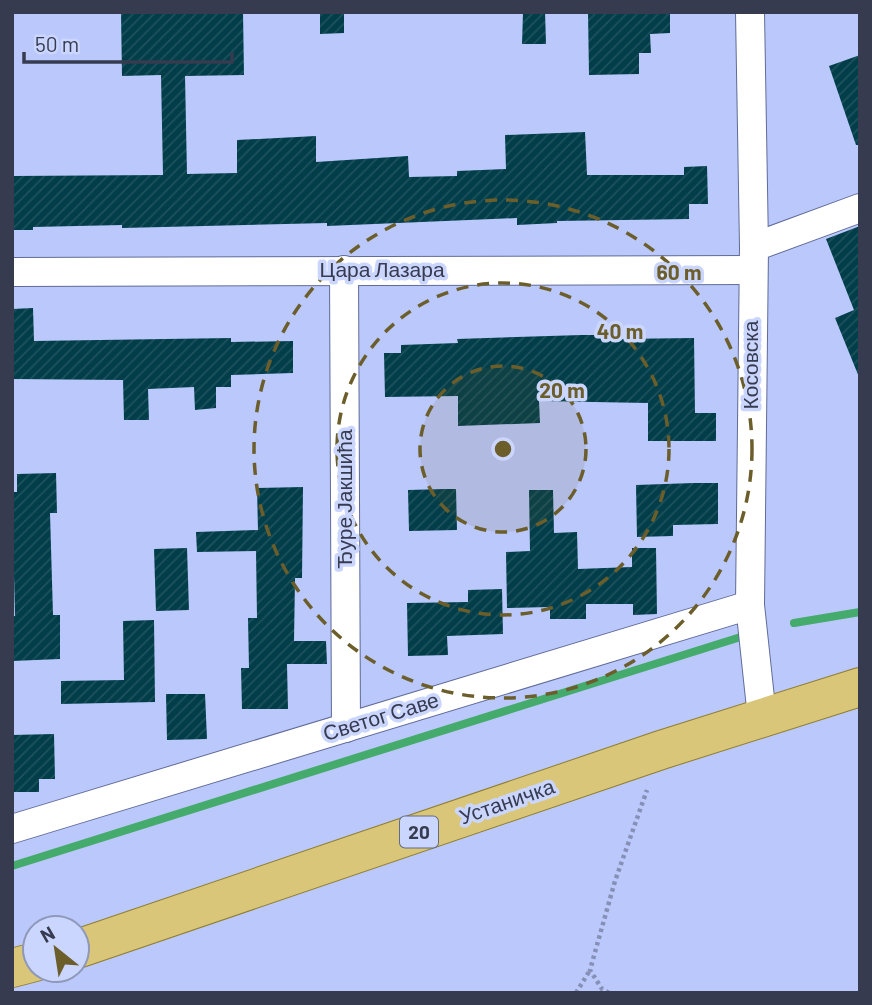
<svg xmlns="http://www.w3.org/2000/svg" width="872" height="1005" viewBox="0 0 872 1005" font-family="Barlow,sans-serif">
<style>
.lines{fill:none;stroke-linecap:round;stroke-linejoin:round}
.stream{stroke:#44ab6c;stroke-width:8}
.building{fill:url(#building-hatch)}
.minor-casing{stroke:#606b98;stroke-width:30}
.primary-casing{stroke:#8f7d2f;stroke-width:40}
.path{stroke:#8690b6;stroke-width:4.5;stroke-dasharray:3.5 3.5;stroke-linecap:butt}
.minor{stroke:#fff;stroke-width:28}
.primary{stroke:#d9c678;stroke-width:38}
.ring{fill:none;stroke:#6c5e2b;stroke-width:3.5;stroke-dasharray:12 9}
.labels{text-anchor:middle;stroke-width:7;stroke-linejoin:round;paint-order:stroke}
.shield{fill:#cbd6ff;stroke:#636a84;stroke-width:2}
.shield-label{font-size:19px;font-weight:bold;fill:#363b4f}
.street-label{font-size:21px;fill:#363b4f;stroke:#cbd6ff}
.centre{fill:#6c5e2b;stroke:#cbd6ff;stroke-width:3.5}
.ring-label{font-size:21px;text-anchor:middle;font-weight:bold;fill:#6c5e2b;stroke:#cbd6ff;stroke-width:7;stroke-linejoin:round;paint-order:stroke}
</style>
<defs>
<pattern id="building-hatch" width="6" height="6" patternUnits="userSpaceOnUse" patternTransform="scale(1.75)"><rect width="6" height="6" fill="#013e49"/><path d="M-1 1l2-2M0 6l6-6M5 7l2-2" fill="none" stroke="#1e525c"/></pattern>
</defs>
<rect width="100%" height="100%" fill="#bbc8fb"/>
<g class="lines">
<g class="stream">
<polyline points="794,623 860,612"/>
<polyline points="12,866 747,635"/>
</g>
</g>
<g class="building">
<polygon points="121,12 243,12 244,75 185,76 187,174 237,173 237,140 316,136 316,162 408,156 409,177 457,176 457,171 506,169 505,135 585,132 587,175 684,175 684,167 707,166 708,204 689,204 689,219 557,221 557,223 517,225 517,218 327,226 327,223 122,228 122,225 33,227 33,230 12,230 12,176 163,175 161,75 122,76"/>
<polygon points="320,12 344,12 344,33 320,34"/>
<polygon points="523,12 545,12 546,44 522,44"/>
<polygon points="588,12 670,12 670,33 650,34 651,53 639,53 639,74 589,75"/>
<polygon points="860,55 860,145 856,145 829,66"/>
<polygon points="860,226 860,377 859,377 835,318 854,310 826,239"/>
<polygon points="33,308 34,341 231,338 231,342 293,341 293,373 231,375 231,387 216,387 216,408 195,410 194,387 148,389 149,420 124,420 123,380 12,379 12,309"/>
<polygon points="582,335 617,335 617,339 694,338 695,413 716,413 716,441 648,441 648,403 539,401 540,423 458,426 458,396 385,397 384,353 401,353 401,345 458,343 457,339"/>
<polygon points="56,473 57,513 50,513 53,615 60,615 60,659 12,661 12,616 15,616 12,492 17,492 17,474"/>
<polygon points="694,483 718,483 718,524 673,525 673,536 637,537 636,485"/>
<polygon points="303,487 302,578 295,578 294,641 326,641 327,664 287,664 288,709 242,709 241,668 249,668 248,618 257,618 256,551 197,552 196,532 258,530 257,488"/>
<polygon points="444,489 456,489 457,530 409,531 408,490"/>
<polygon points="529,490 553,490 554,533 577,532 578,569 632,567 632,548 656,548 657,614 633,615 633,604 586,604 586,619 550,619 550,607 507,608 506,552 530,551"/>
<polygon points="187,548 189,610 156,611 154,549"/>
<polygon points="502,589 503,634 447,636 448,655 408,656 407,603 468,602 468,590"/>
<polygon points="154,620 155,702 61,704 61,681 124,680 123,621"/>
<polygon points="166,694 205,694 207,739 167,740"/>
<polygon points="54,734 55,779 39,779 39,792 12,792 12,735"/>
</g>
<g class="lines">
<g class="minor-casing">
<g id="minor">
<polyline points="750,12 754,247 750,605 762,717"/>
<polyline points="754,247 860,208"/>
<polyline points="344,270 346,728"/>
<polyline points="12,272 752,270"/>
<polyline points="12,829 750,605"/>
</g>
</g>
<g class="primary-casing">
<g id="primary">
<polyline points="77,949 661,750 860,687"/>
<polyline points="12,968 35,962"/>
</g>
</g>
<g class="path">
<polyline points="576,993 590,970"/>
<polyline points="609,993 602,989 590,970 615,881 647,790"/>
</g>
<use href="#minor" class="minor"/>
<use href="#primary" class="primary"/>
</g>
<circle cx="503" cy="449" r="83" fill="#6c5e2b" fill-opacity=".12"/>
<g class="ring">
<circle cx="503" cy="449" r="83"/>
<circle cx="503" cy="449" r="166"/>
<circle cx="503" cy="449" r="249"/>
</g>
<g class="labels">
<rect class="shield" x="400" y="816.5" width="38" height="31" rx="5"/>
<g class="shield-label">
<text x="419" y="839">20</text>
</g>
<g class="street-label">
<text x="382" y="277">Цара Лазара</text>
<text transform="translate(751 365) rotate(-90)" y="7">Косовска</text>
<text transform="translate(345 499) rotate(-90)" y="7">Ђуре Јакшића</text>
<text transform="translate(381 717) rotate(-17)" y="7">Светог Саве</text>
<text transform="translate(507 802) rotate(-19)" y="7">Устаничка</text>
</g>
</g>
<circle cx="503" cy="449" r="10" class="centre"/>
<g class="ring-label">
<text x="679" y="280">60 m</text>
<text x="620" y="339">40 m</text>
<text x="562" y="398">20 m</text>
</g>
<rect width="872" height="1005" fill="none" stroke="#363b4f" stroke-width="28"/>
<g transform="translate(56 949) rotate(330)"><circle r="33" fill="#cbd6ff" stroke="#8f98b9" stroke-width="2"/>
<path d="M0-5L12 26L0 18L-12 26Z" fill="#6c5e2b"/>
<text y="-10" font-size="19" font-weight="bold" text-anchor="middle" fill="#363b4f">N</text>
</g>
<path d="M24 52v10h208v-10" fill="none" stroke="#363b4f" stroke-width="3.5"/>
<text x="35" y="52" font-size="21" fill="#363b4f" stroke="#cbd6ff" stroke-width="5" paint-order="stroke">50 m</text>
</svg>
